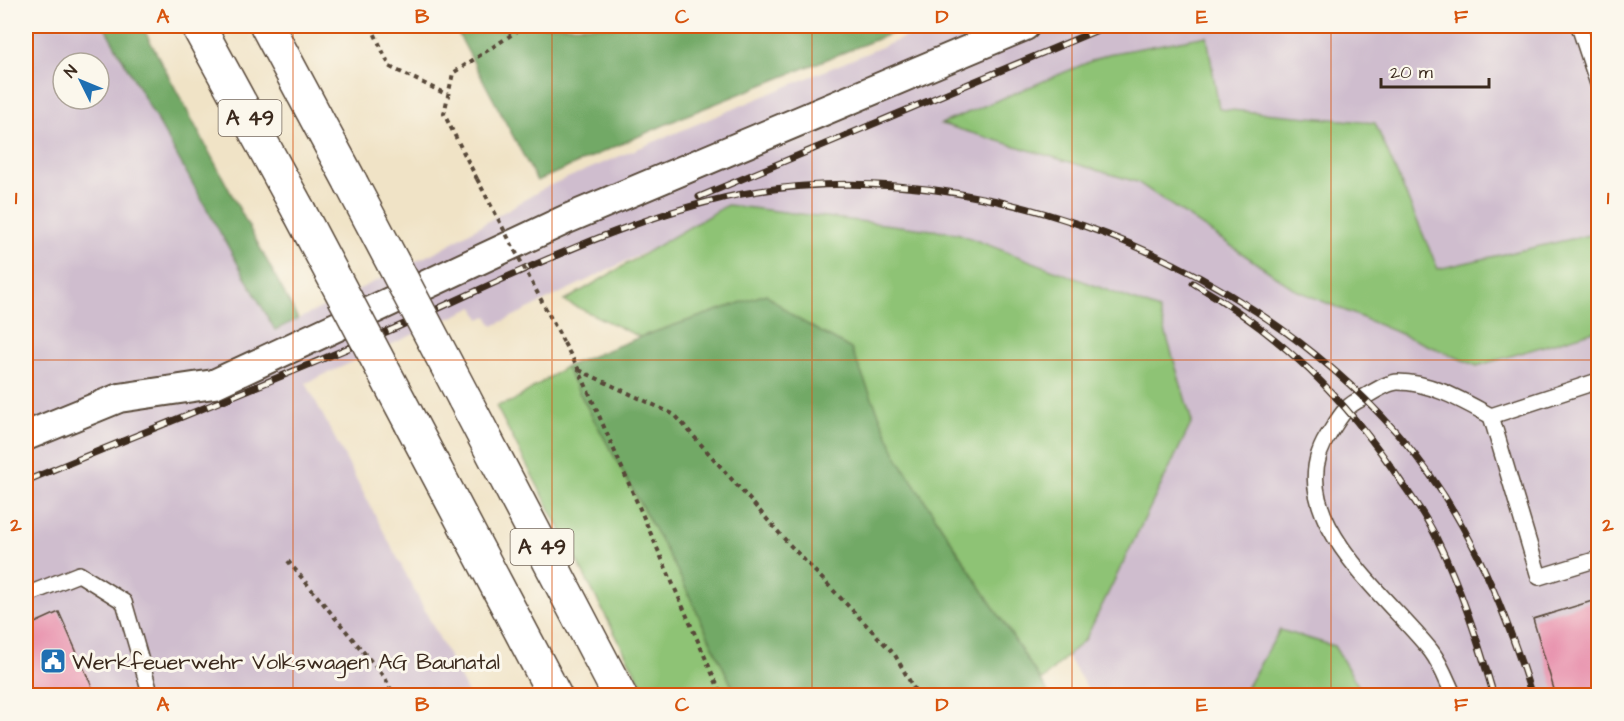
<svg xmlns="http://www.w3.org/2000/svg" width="1624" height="721" viewBox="0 0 1624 721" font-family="'Architects Daughter',sans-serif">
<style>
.industrial{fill:#cfbdce;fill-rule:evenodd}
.green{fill:#8ec375;stroke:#64764a;stroke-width:1.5}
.forest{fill:#72a966;stroke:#566a42;stroke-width:1.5}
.building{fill:#e893ae}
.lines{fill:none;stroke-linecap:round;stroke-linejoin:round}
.lane-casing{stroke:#564637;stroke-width:18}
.street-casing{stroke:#564637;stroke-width:32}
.highway-casing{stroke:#564637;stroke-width:36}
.path{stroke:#564637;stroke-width:4;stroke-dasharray:4.5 4.5;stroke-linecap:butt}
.lane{stroke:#fff;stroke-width:15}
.street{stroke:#fff;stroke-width:28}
.highway{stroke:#fff;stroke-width:33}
.rail-casing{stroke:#3b2a1e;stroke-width:7}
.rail{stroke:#fbf7ec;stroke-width:4.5;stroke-dasharray:14;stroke-linecap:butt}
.highway-bridge-casing{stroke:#564637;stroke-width:36;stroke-linecap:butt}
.path-bridge{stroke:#564637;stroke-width:4;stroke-dasharray:4.5 4.5;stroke-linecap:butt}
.highway-bridge{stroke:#fff;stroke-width:33}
.grid{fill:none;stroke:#d7540e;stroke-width:1.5;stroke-opacity:0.55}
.labels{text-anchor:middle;stroke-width:6;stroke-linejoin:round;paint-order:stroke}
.shield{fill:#fbf7ec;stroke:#75685c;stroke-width:1.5}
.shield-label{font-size:21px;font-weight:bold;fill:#3b2a1e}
.poi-label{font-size:22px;fill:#3b2a1e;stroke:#fbf7ec;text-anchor:start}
.neatline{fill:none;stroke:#d7540e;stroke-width:2}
.grid-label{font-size:20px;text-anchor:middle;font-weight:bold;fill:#d7540e}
</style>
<rect width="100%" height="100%" fill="#fbf7ec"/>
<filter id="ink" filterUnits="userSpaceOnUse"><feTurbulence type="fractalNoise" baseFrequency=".0167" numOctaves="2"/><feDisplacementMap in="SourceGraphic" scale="12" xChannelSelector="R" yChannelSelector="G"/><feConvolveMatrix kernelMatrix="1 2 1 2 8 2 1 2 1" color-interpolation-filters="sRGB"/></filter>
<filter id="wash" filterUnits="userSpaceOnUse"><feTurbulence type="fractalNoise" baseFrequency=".008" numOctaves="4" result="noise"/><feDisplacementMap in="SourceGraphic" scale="24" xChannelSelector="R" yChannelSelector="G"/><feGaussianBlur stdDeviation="1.35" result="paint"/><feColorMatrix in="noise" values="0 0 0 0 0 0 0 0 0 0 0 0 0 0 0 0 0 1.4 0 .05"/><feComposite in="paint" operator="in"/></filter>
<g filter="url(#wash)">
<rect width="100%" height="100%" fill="#f0e3c6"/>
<path class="industrial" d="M26,26H104L276,330L441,249L548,186L932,26H1598V695H1092L801,248L738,225L647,251L493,326L487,316L480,319L474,307L306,383L469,695H26ZM63,63H99V99H63Z"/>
<g class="green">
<polygon points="1207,36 1219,109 1375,123 1438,269 1598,233 1598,330 1477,366 1296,290 1137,182 941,124 1108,54"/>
<polygon points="727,205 957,233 1159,310 1192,422 1086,638 1041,681 898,459 851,349 794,317 766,294 640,337 564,301"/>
<polygon points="565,367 678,572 733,688 739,695 647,695 496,406 513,401"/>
<polygon points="1280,630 1334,646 1364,695 1242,695"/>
</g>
<g class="forest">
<polygon points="104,26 142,26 298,319 275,330"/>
<polygon points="482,26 910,26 687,115 537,181 459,35"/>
<polygon points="766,294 794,317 851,349 898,459 1050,695 739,696 733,688 678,572 565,367 640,337"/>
</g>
<g id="blocks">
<g class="building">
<polygon points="1599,599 1599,696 1556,696 1533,619"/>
<polygon points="59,612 96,696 26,696 26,627"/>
</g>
</g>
</g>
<g filter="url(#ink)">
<use href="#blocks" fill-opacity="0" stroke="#564637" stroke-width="1.5"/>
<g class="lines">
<g class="lane-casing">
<g id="lane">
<polyline points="1579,26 1598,84"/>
<polyline points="1491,416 1539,577 1598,559"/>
<polyline points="26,595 79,574 124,602 151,696"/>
<path d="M1454,696C1447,681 1441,664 1431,651C1387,595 1274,510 1331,431C1338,420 1345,407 1357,401C1368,396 1386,382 1398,382C1431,382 1463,401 1491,416L1598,381"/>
</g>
</g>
<g class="street-casing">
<polyline id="street" points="26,436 119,398 214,384 567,219 1025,26"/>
</g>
<g class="highway-casing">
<g id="highway">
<polyline points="198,26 299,211"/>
<polyline points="267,26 351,183"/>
<polyline points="464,398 620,696"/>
<polyline points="411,423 555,696"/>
</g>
</g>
<g class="path">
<polyline points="371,26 390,67 448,95"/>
<polyline points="477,179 444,114 453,73 525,26"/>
<polyline points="564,343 579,370 722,696"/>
<polyline points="579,370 675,415 788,543 895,655 918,696"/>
<polyline points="288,561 385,678 394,696"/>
</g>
<use href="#lane" class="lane"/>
<use href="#street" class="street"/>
<use href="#highway" class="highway"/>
<g class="rail-casing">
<g id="rail">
<polyline points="699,197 1107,26"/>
<path d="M1193,283C1282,335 1345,397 1402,483C1414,500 1427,518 1436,537C1461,588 1478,641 1494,696"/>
<path d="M26,481C148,430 271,382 393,329C496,283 601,229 711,201C949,140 1238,251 1397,433C1464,509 1502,600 1532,696"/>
</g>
</g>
<use href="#rail" class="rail"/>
<g class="highway-bridge-casing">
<g id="highway-bridge">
<polyline points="351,183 464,398"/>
<polyline points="299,211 411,423"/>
</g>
</g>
<polyline class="path-bridge" points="477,179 564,343"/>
<use href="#highway-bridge" class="highway-bridge"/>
</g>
</g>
<path class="grid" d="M293,26V696M552,26V696M812,26V696M1072,26V696M1331,26V696M26,360H1598"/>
<defs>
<g id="civic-square" transform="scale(1.35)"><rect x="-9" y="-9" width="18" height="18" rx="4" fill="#1f6fb2" stroke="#fbf7ec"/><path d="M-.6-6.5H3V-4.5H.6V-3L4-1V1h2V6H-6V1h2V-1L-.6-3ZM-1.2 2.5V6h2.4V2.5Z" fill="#fff"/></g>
</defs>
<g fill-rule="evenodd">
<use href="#civic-square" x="53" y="661"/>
</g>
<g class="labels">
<g class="shield">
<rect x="218.5" y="100" width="63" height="36" rx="4.5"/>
<rect x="510.5" y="529" width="63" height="36" rx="4.5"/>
</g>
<g class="shield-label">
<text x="250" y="125">A 49</text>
<text x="542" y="554">A 49</text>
</g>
<g class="poi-label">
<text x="72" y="669">Werkfeuerwehr Volkswagen AG Baunatal</text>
</g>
</g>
<rect width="1624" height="721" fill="none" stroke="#fbf7ec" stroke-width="66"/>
<g transform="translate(81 81) rotate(313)"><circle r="28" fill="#fbf7ec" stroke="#aea59a" stroke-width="1.5"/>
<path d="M0-4.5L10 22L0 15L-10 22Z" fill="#1f6fb2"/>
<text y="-9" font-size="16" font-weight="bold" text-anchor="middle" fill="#3b2a1e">N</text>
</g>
<path d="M1381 78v9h108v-9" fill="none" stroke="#3b2a1e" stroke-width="3"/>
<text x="1390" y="78" font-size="18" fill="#3b2a1e" stroke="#fbf7ec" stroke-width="4.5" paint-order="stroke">20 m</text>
<rect x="33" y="33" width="1558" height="655" class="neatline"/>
<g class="grid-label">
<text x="163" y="23">A</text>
<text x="422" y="23">B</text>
<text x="682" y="23">C</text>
<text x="942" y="23">D</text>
<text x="1202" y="23">E</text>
<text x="1461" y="23">F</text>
<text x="16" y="204">1</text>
<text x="1608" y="204">1</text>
<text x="16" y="531">2</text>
<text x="1608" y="531">2</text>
<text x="163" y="711">A</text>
<text x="422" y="711">B</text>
<text x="682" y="711">C</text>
<text x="942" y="711">D</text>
<text x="1202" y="711">E</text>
<text x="1461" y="711">F</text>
</g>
</svg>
